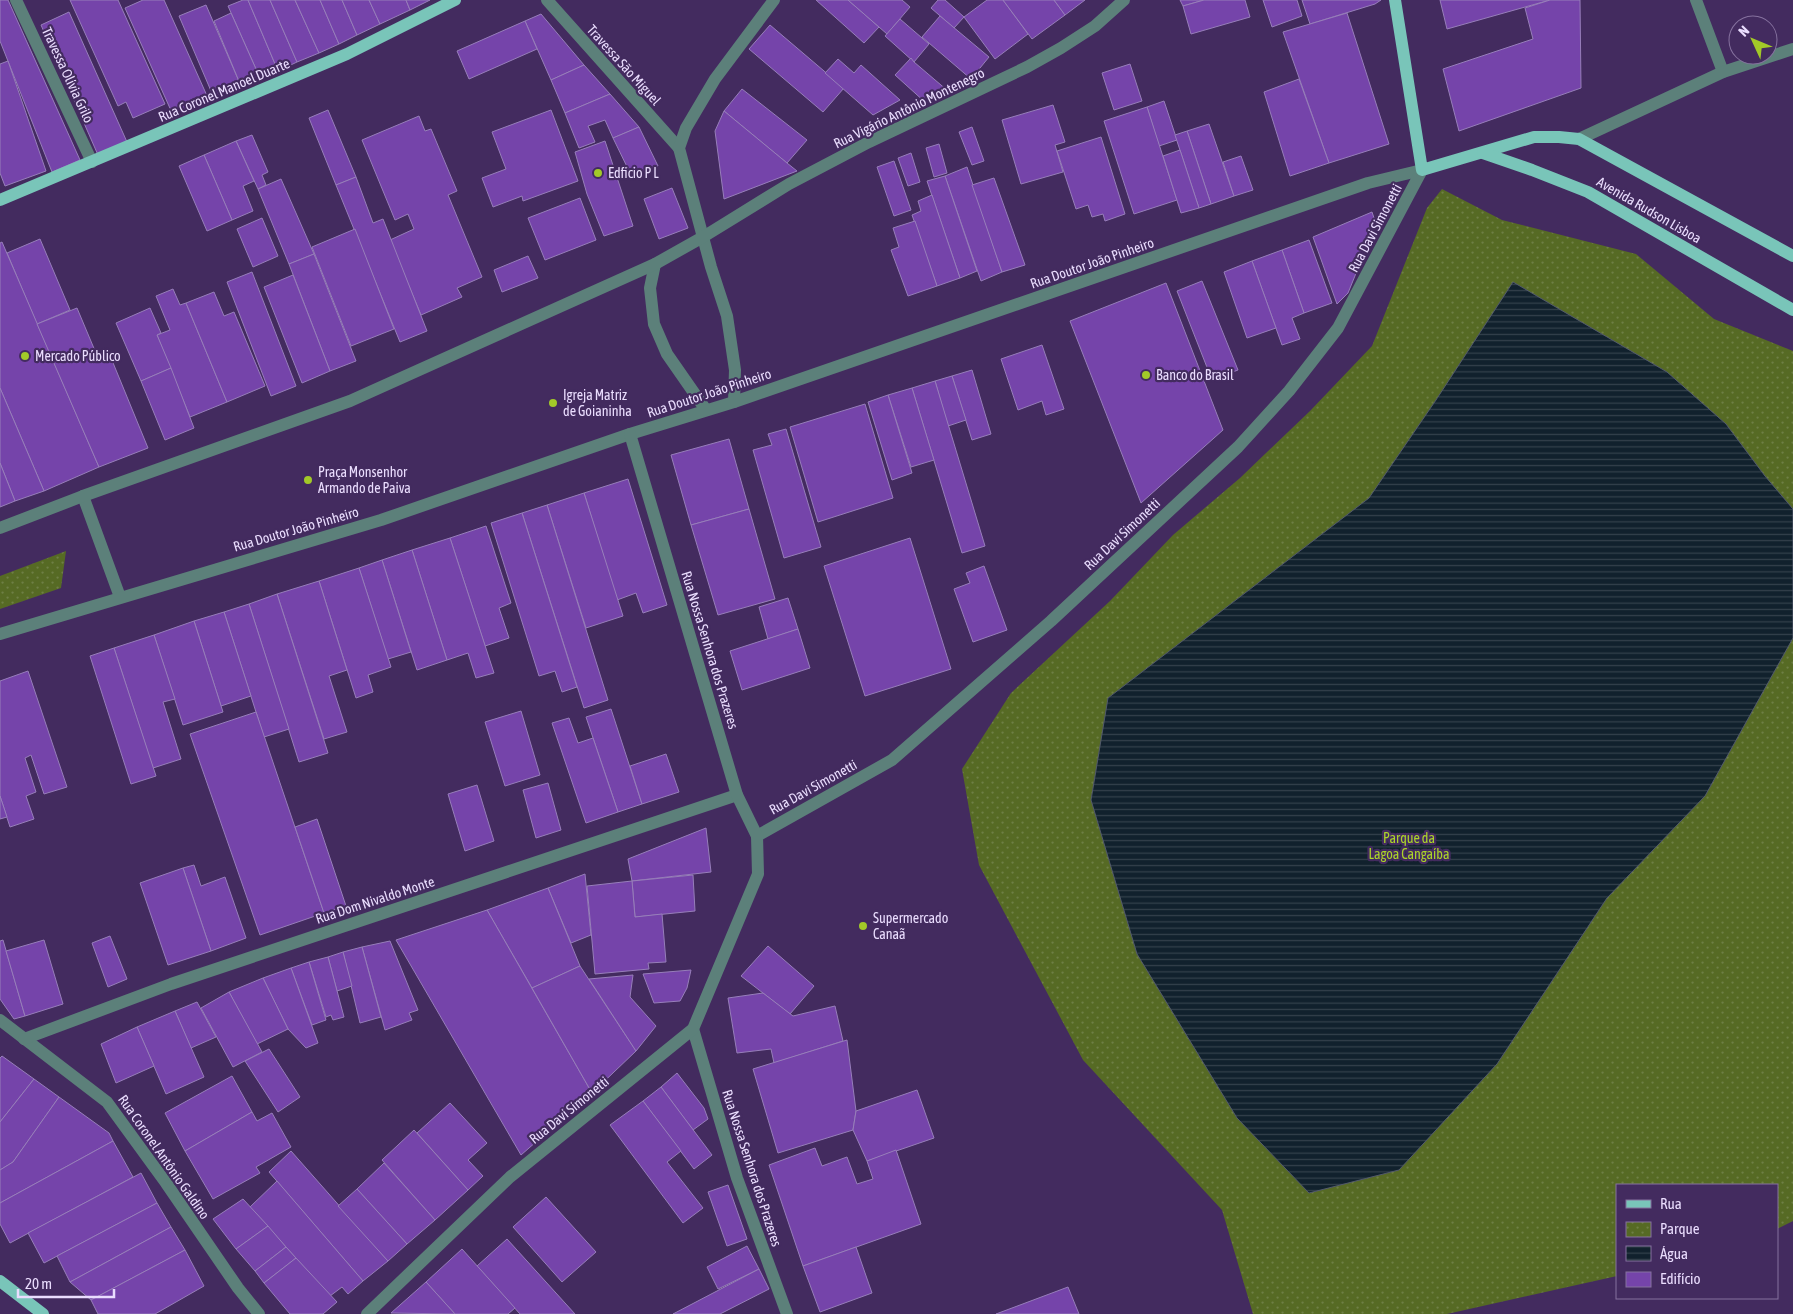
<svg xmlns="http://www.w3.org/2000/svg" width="1793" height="1314" viewBox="0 0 1793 1314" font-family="'Asap Condensed',sans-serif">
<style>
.park{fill:url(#park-dots)}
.water{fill:url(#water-rules);stroke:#52596c}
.building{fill:#7544aa;stroke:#977eba}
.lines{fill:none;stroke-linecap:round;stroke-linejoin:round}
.minor{stroke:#5c807a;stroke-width:12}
.major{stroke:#79c5b9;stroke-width:12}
.poi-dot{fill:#a2c928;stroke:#432b5f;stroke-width:2}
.labels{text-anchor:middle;stroke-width:4.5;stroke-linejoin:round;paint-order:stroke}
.street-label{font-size:14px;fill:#eaddfe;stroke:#432b5f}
.poi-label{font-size:14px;fill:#eaddfe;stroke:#432b5f;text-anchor:start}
.park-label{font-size:14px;fill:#acd529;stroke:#432b5f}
</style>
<defs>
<pattern id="park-dots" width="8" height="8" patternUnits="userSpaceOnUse" patternTransform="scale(1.25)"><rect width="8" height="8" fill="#566a24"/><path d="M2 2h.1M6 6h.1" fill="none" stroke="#6e7f45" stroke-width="1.8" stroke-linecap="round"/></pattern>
<pattern id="water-rules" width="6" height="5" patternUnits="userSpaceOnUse" patternTransform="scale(1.25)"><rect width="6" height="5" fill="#11212d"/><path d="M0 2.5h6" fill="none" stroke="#34414c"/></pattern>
</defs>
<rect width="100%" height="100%" fill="#432b5f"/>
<g class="park">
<polygon points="1442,189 1502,220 1636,254 1714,319 1793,351 1793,1221 1777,1229 1777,1185 1617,1185 1617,1276 1447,1314 1253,1314 1222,1210 1083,1060 979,865 962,769 1011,693 1110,601 1173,535 1240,478 1310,411 1372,346 1427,208"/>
<polygon points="66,551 61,588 0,609 0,576"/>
</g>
<polygon class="water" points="1513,282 1667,372 1726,424 1765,476 1793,509 1793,638 1705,796 1607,898 1497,1064 1399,1170 1309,1193 1237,1118 1137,954 1091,800 1108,698 1369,498 1436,400"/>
<g class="building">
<polygon points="0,0 8,0 80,160 52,172 0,41"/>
<polygon points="70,0 118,0 165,104 133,118 126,102 118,106"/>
<polygon points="143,0 164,0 208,98 173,115 125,8"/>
<polygon points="243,0 248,0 278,71 260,78 228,6"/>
<polygon points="248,0 270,0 297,62 278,71"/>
<polygon points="270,0 295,0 319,53 297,62"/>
<polygon points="295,0 320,0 339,44 319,53"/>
<polygon points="320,0 342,0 357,35 339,44"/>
<polygon points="342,0 369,0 380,24 357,35"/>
<polygon points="369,0 406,0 410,10 380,24"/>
<polygon points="406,0 430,0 410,10"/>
<polygon points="816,0 848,0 879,27 864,43"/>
<polygon points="848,0 902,0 910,7 887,34"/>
<polygon points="938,0 945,0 964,17 954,28 931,8"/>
<polygon points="987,0 1003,0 1028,34 995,59 964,17"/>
<polygon points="1003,0 1054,0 1065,15 1032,39"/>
<polygon points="1054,0 1085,0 1065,15"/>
<polygon points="1180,0 1204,0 1183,6"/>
<polygon points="1204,0 1245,0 1250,17 1191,34 1183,6"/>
<polygon points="1263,0 1297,0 1302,16 1272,27"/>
<polygon points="1302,0 1381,0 1375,4 1310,24"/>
<polygon points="1440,0 1550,0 1447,29"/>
<polygon points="1550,0 1580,0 1581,88 1459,131 1443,69 1533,39 1525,8"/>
<polygon points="206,5 241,86 214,98 179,16"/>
<polygon points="69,12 127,142 98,155 41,25"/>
<polygon points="231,13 260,78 241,86 214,21"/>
<polygon points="1347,13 1389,144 1329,163 1283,32"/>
<polygon points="541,14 584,65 551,80 525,21"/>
<polygon points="940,16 989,57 971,79 922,37"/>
<polygon points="900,19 929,44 914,62 885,36"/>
<polygon points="525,21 537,49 469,79 457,51"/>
<polygon points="770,25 844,88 823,112 749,49"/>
<polygon points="911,58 914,62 948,91 926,103 895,75"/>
<polygon points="838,59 854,73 861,65 900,100 873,115 825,73"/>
<polygon points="8,61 46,171 5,186 0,173 0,64"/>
<polygon points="1130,64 1142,101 1114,110 1102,73"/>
<polygon points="584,65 610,94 565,113 551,80"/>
<polygon points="1299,79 1329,163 1290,176 1264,92"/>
<polygon points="742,89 807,140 787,163 724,111"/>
<polygon points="610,94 639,127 613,138 605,120 588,126 595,142 579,148 565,113"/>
<polygon points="1164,101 1177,140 1159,146 1147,107"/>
<polygon points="1053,105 1065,142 1055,145 1063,172 1021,184 1002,120"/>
<polygon points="1147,107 1177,200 1134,214 1104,121"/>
<polygon points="328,110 356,177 336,185 309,118"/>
<polygon points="551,110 578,181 523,201 522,196 493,207 482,178 506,169 492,132"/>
<polygon points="724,111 787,163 797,171 724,199 715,131"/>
<polygon points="419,116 425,131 431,129 457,191 448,195 482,277 457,288 462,297 421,315 390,240 414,229 408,214 395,220 362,140"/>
<polygon points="1209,124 1234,196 1211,204 1187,131"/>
<polygon points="639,127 658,166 632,177 613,138"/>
<polygon points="972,127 984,161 972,165 959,132"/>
<polygon points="1187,131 1211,204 1199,208 1175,135"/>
<polygon points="252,135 268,172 262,175 266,185 258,189 236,141"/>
<polygon points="1101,137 1125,214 1105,221 1103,214 1092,217 1088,205 1076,209 1057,151"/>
<polygon points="236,141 254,181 243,186 253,211 232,220 204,155"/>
<polygon points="605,141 633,226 604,236 587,194 575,152"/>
<polygon points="939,144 947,173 934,177 926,148"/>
<polygon points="1180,150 1199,208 1181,213 1163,156"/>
<polygon points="911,153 920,182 908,186 898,158"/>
<polygon points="204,155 232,220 207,231 179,166"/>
<polygon points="1241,156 1253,190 1234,196 1223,162"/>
<polygon points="894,161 911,210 894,216 877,167"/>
<polygon points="967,167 1002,272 981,281 945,176"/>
<polygon points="945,176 977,271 960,278 927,181"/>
<polygon points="356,177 373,223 383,219 427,331 400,342 336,185"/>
<polygon points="994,178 1025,265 1002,272 972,185"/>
<polygon points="281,179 314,254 289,264 258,189"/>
<polygon points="672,188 688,228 659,239 644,199"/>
<polygon points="932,195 960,278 937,286 912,215 921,211 918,201"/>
<polygon points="580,198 596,240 545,260 528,218"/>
<polygon points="1372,212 1376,224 1348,293 1337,304 1313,237"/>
<polygon points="262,218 278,256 253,267 237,229"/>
<polygon points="915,221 937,286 908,296 891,250 899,247 893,228"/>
<polygon points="355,229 394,329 351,346 312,247"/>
<polygon points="40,239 70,310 37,324 7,253"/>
<polygon points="1309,240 1332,303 1304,313 1282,250"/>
<polygon points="2,242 99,467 44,491 0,388 0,243"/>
<polygon points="1282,250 1304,313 1292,318 1300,339 1282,345 1252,261"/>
<polygon points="314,254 356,361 330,371 289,264"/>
<polygon points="528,256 538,278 502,292 494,270"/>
<polygon points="1252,261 1276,328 1247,338 1224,272"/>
<polygon points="252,272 296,386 271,396 227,282"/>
<polygon points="293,275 330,371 302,383 264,287"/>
<polygon points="1202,281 1238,370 1212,380 1177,291"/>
<polygon points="1166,283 1223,430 1141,503 1070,321"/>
<polygon points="173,289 180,305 186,303 227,402 190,417 157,335 170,330 156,296"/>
<polygon points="214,292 224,316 234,312 265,386 227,402 186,303"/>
<polygon points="77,308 98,358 109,353 148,448 99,467 37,324"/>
<polygon points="150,308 161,333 157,335 171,368 141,381 116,323"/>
<polygon points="1042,345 1064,409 1046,415 1042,401 1018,410 1001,359"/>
<polygon points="171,368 194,428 165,440 141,381"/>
<polygon points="972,370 991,434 972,440 952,376"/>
<polygon points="952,376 966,420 948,426 935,381"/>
<polygon points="935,381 985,546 962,553 912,388"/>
<polygon points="0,388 44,491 15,501 0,463"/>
<polygon points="912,388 934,460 911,467 888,395"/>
<polygon points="888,395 912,473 892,480 868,402"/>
<polygon points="865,404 893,498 818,522 790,427"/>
<polygon points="786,429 821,547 784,558 753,450 772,445 768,434"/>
<polygon points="729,439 749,509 691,525 671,455"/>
<polygon points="0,463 15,501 0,507"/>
<polygon points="628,479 667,605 643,613 636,593 617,600 584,493"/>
<polygon points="584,493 623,616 586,628 547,505"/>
<polygon points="547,505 608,700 584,708 522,513"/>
<polygon points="749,509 775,599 718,615 691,525"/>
<polygon points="522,513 577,687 562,692 555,671 539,676 491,523"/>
<polygon points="486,526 511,603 499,608 509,638 485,646 450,538"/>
<polygon points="450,538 494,673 476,678 468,653 447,660 412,550"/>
<polygon points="910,538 951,669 865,696 824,566"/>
<polygon points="412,550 447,660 417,670 382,560"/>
<polygon points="382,560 411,652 388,659 359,568"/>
<polygon points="984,566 1007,630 973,642 954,589 970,583 966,573"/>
<polygon points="359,568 391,667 368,675 373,692 356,698 319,581"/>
<polygon points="319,581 347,670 329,676 347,732 324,739 277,594"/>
<polygon points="277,594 328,753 299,762 249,604"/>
<polygon points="788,598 798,629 768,639 759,607"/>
<polygon points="249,604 289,729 264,737 224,612"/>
<polygon points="224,612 251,696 221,706 194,621"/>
<polygon points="194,621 223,712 183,725 154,635"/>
<polygon points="798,629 810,668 742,690 730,651"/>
<polygon points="154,635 175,699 163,702 181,759 153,768 114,648"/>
<polygon points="114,648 156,776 131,784 90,656"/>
<polygon points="28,671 67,787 44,794 31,755 25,758 36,792 26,796 34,819 10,827 0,796 0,681"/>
<polygon points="611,709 642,804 618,812 586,717"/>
<polygon points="521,711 540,775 505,786 485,722"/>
<polygon points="256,712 324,913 260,935 190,734"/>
<polygon points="569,718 578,743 593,738 618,812 586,823 552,723"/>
<polygon points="666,754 679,792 642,804 630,766"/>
<polygon points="548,783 561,830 536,838 523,790"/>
<polygon points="477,785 494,841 465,851 448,794"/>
<polygon points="0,796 7,817 0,819"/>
<polygon points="317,819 346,906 324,913 295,827"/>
<polygon points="706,828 711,872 632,881 628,859"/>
<polygon points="194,865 201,886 225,877 246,938 211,951 183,868"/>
<polygon points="183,868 211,951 168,965 140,883"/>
<polygon points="585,874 591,935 571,943 548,888"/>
<polygon points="693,875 695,911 635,917 632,881"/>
<polygon points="632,881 635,917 662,914 666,962 648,963 649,969 595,974 587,886"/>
<polygon points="548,888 580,966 532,988 487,910"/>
<polygon points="487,910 592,1093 521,1155 396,940"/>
<polygon points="110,936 127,979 108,987 92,943"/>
<polygon points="3,940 25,1016 14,1019 0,999 0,941"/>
<polygon points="44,940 63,1004 25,1016 6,951"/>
<polygon points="390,941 418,1010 409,1013 412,1020 385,1030 362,947"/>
<polygon points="768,946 814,986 790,1014 741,976"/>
<polygon points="362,947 381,1017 360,1023 343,952"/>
<polygon points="343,952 352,986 337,991 328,957"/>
<polygon points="328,957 344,1017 333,1020 331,1015 326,1017 309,962"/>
<polygon points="309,962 326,1020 312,1025 291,968"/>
<polygon points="580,966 636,1051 592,1093 532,988"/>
<polygon points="291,968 318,1043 306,1048 288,1029 263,978"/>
<polygon points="691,970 687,988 680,1001 654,1003 643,974"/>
<polygon points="633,975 630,997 656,1026 636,1051 589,979"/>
<polygon points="263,978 288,1029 257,1044 229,992"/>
<polygon points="229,992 262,1052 233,1067 201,1008"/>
<polygon points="763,993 793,1016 835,1006 843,1041 774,1063 771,1049 737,1053 728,998"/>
<polygon points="197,1002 216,1037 191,1048 175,1011"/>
<polygon points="175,1011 204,1077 166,1094 137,1027"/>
<polygon points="137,1027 154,1066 116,1083 101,1044"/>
<polygon points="847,1040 856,1111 853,1130 778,1153 753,1069"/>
<polygon points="269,1049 300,1097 278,1112 245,1061"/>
<polygon points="2,1056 34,1079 0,1122 0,1058"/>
<polygon points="677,1073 704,1108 708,1119 693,1130 661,1087"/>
<polygon points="232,1076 252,1112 185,1151 165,1113"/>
<polygon points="34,1079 59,1097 13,1162 0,1170 0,1122"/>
<polygon points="661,1087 712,1155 694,1169 643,1101"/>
<polygon points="917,1090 934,1138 867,1161 853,1130 856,1111"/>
<polygon points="59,1097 109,1133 113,1141 0,1203 0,1170 13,1162"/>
<polygon points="643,1101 681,1151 667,1162 703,1208 683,1223 610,1125"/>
<polygon points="450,1103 487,1143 468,1160 483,1176 468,1190 417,1133"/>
<polygon points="252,1112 257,1121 272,1113 291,1147 256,1167 260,1173 213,1199 185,1151"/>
<polygon points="414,1130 468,1190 435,1220 382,1160"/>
<polygon points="113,1141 133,1177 10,1243 0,1224 0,1203"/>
<polygon points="815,1148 822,1166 847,1157 857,1184 873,1179 867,1161 896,1150 921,1224 803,1266 769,1165"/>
<polygon points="291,1151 388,1261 363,1281 269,1172"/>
<polygon points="384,1163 435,1220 407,1244 357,1189"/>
<polygon points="141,1173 157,1203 44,1263 28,1233"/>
<polygon points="277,1181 363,1281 348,1294 342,1287 330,1296 250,1207"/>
<polygon points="728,1185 747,1239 727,1246 708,1192"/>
<polygon points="357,1189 407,1244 388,1261 338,1206"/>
<polygon points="546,1197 596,1252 562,1282 513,1227"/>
<polygon points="243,1199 268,1226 236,1249 213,1219"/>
<polygon points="157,1203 171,1227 70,1282 57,1256"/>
<polygon points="268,1226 286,1247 255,1271 236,1249"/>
<polygon points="171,1227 185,1250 91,1300 70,1282"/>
<polygon points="507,1239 575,1314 520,1314 477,1266"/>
<polygon points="747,1246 759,1269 718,1289 707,1267"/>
<polygon points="286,1247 296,1258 264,1283 255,1271"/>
<polygon points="856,1247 872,1293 820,1312 803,1266"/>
<polygon points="462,1249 515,1308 508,1314 455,1314 426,1282"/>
<polygon points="185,1250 204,1286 155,1314 98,1314 91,1300"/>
<polygon points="296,1258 337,1302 323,1314 290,1314 264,1283"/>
<polygon points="759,1269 769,1289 720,1314 673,1314"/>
<polygon points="426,1282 455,1314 391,1313"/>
<polygon points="1068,1287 1079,1314 996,1314"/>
</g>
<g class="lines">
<g class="minor">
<polyline points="16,0 92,162"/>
<polyline points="547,0 679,148"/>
<polyline points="1696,0 1723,72"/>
<polyline points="1579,139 1723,72 1793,49"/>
<polyline points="655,264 650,288 654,324 667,354 706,410"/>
<polyline points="734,402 735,370 727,316 711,267 679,148 686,128 715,79 774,0"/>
<polyline points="83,496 120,597"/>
<polyline points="0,528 83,496 350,401 655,264 703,237 789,184 869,142 1027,67 1061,48 1095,26 1124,0"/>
<polyline points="0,634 381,520 630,434 734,402 1368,183 1422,170"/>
<polyline points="757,836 892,760 1051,621 1238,447 1289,391 1338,328 1422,170"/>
<polyline points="0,1020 107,1102 166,1183 238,1288 259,1314"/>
<polyline points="693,1029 737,1178 787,1314"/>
<polyline points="24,1039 171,984 737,795"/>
<polyline points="367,1314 510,1177 693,1029 758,874 757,836 737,795 630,434"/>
</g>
<g class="major">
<polyline points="1395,0 1422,170 1534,137 1559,137 1579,139 1793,256"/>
<polyline points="1483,153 1532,170 1588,192 1793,310"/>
<polyline points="0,200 347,54 455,0"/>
<polyline points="0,1281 43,1314"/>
</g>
</g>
<g class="poi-dot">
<circle cx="598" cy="173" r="5"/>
<circle cx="25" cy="356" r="5"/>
<circle cx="1146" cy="375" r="5"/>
<circle cx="553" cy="403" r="5"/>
<circle cx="308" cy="480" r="5"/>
<circle cx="863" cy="926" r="5"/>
</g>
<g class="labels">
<g class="street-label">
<text transform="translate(624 65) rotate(48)" y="5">Travessa São Miguel</text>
<text transform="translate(68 75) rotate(65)" y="5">Travessa Olívia Grilo</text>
<text transform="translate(224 90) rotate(-23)" y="5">Rua Coronel Manoel Duarte</text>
<text transform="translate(909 108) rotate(-26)" y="5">Rua Vigário Antônio Montenegro</text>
<text transform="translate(1649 210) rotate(30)" y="5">Avenida Rudson Lisboa</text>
<text transform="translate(1375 228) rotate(-62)" y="5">Rua Davi Simonetti</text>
<text transform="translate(1092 263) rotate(-19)" y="5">Rua Doutor João Pinheiro</text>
<text transform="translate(709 393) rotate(-18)" y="5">Rua Doutor João Pinheiro</text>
<text transform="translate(296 529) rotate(-16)" y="5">Rua Doutor João Pinheiro</text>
<text transform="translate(1122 534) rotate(-43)" y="5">Rua Davi Simonetti</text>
<text transform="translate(710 650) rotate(73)" y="5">Rua Nossa Senhora dos Prazeres</text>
<text transform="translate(813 787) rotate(-29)" y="5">Rua Davi Simonetti</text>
<text transform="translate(375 900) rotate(-18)" y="5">Rua Dom Nivaldo Monte</text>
<text transform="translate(569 1110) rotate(-39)" y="5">Rua Davi Simonetti</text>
<text transform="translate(164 1157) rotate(55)" y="5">Rua Coronel Antônio Galdino</text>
<text transform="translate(752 1168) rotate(72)" y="5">Rua Nossa Senhora dos Prazeres</text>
</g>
<g class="poi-label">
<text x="608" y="178">Edficio P L</text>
<text x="35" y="361">Mercado Público</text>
<text x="1156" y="380">Banco do Brasil</text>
<text x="563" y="400">Igreja Matriz<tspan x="563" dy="16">de Goianinha</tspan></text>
<text x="318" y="477">Praça Monsenhor<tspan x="318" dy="16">Armando de Paiva</tspan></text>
<text x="873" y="923">Supermercado<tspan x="873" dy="16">Canaã</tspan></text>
</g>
<g class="park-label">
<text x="1409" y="843">Parque da<tspan x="1409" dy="16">Lagoa Cangaíba</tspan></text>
</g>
</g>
<rect x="1616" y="1184" width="162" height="115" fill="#432b5f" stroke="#86729f"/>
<rect x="1626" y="1200" width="25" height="8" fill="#79c5b9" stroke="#86729f"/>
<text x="1660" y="1209" font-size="15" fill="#eaddfe">Rua</text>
<rect x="1626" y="1222" width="25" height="15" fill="url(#park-dots)" stroke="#86729f"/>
<text x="1660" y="1234" font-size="15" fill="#eaddfe">Parque</text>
<rect x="1626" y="1246" width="25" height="15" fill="url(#water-rules)" stroke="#86729f"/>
<text x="1660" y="1259" font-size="15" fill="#eaddfe">Água</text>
<rect x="1626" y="1272" width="25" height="15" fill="#7544aa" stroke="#86729f"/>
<text x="1660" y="1284" font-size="15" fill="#eaddfe">Edifício</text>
<g transform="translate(1753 40) rotate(314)"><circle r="24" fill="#432b5f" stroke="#86729f"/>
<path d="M0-4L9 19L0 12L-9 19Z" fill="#a2c928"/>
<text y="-8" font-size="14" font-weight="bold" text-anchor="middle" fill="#eaddfe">N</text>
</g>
<path d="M18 1289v8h96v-8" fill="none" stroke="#eaddfe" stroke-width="2.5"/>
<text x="25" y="1289" font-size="15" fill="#eaddfe" stroke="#432b5f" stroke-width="4" paint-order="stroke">20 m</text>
</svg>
